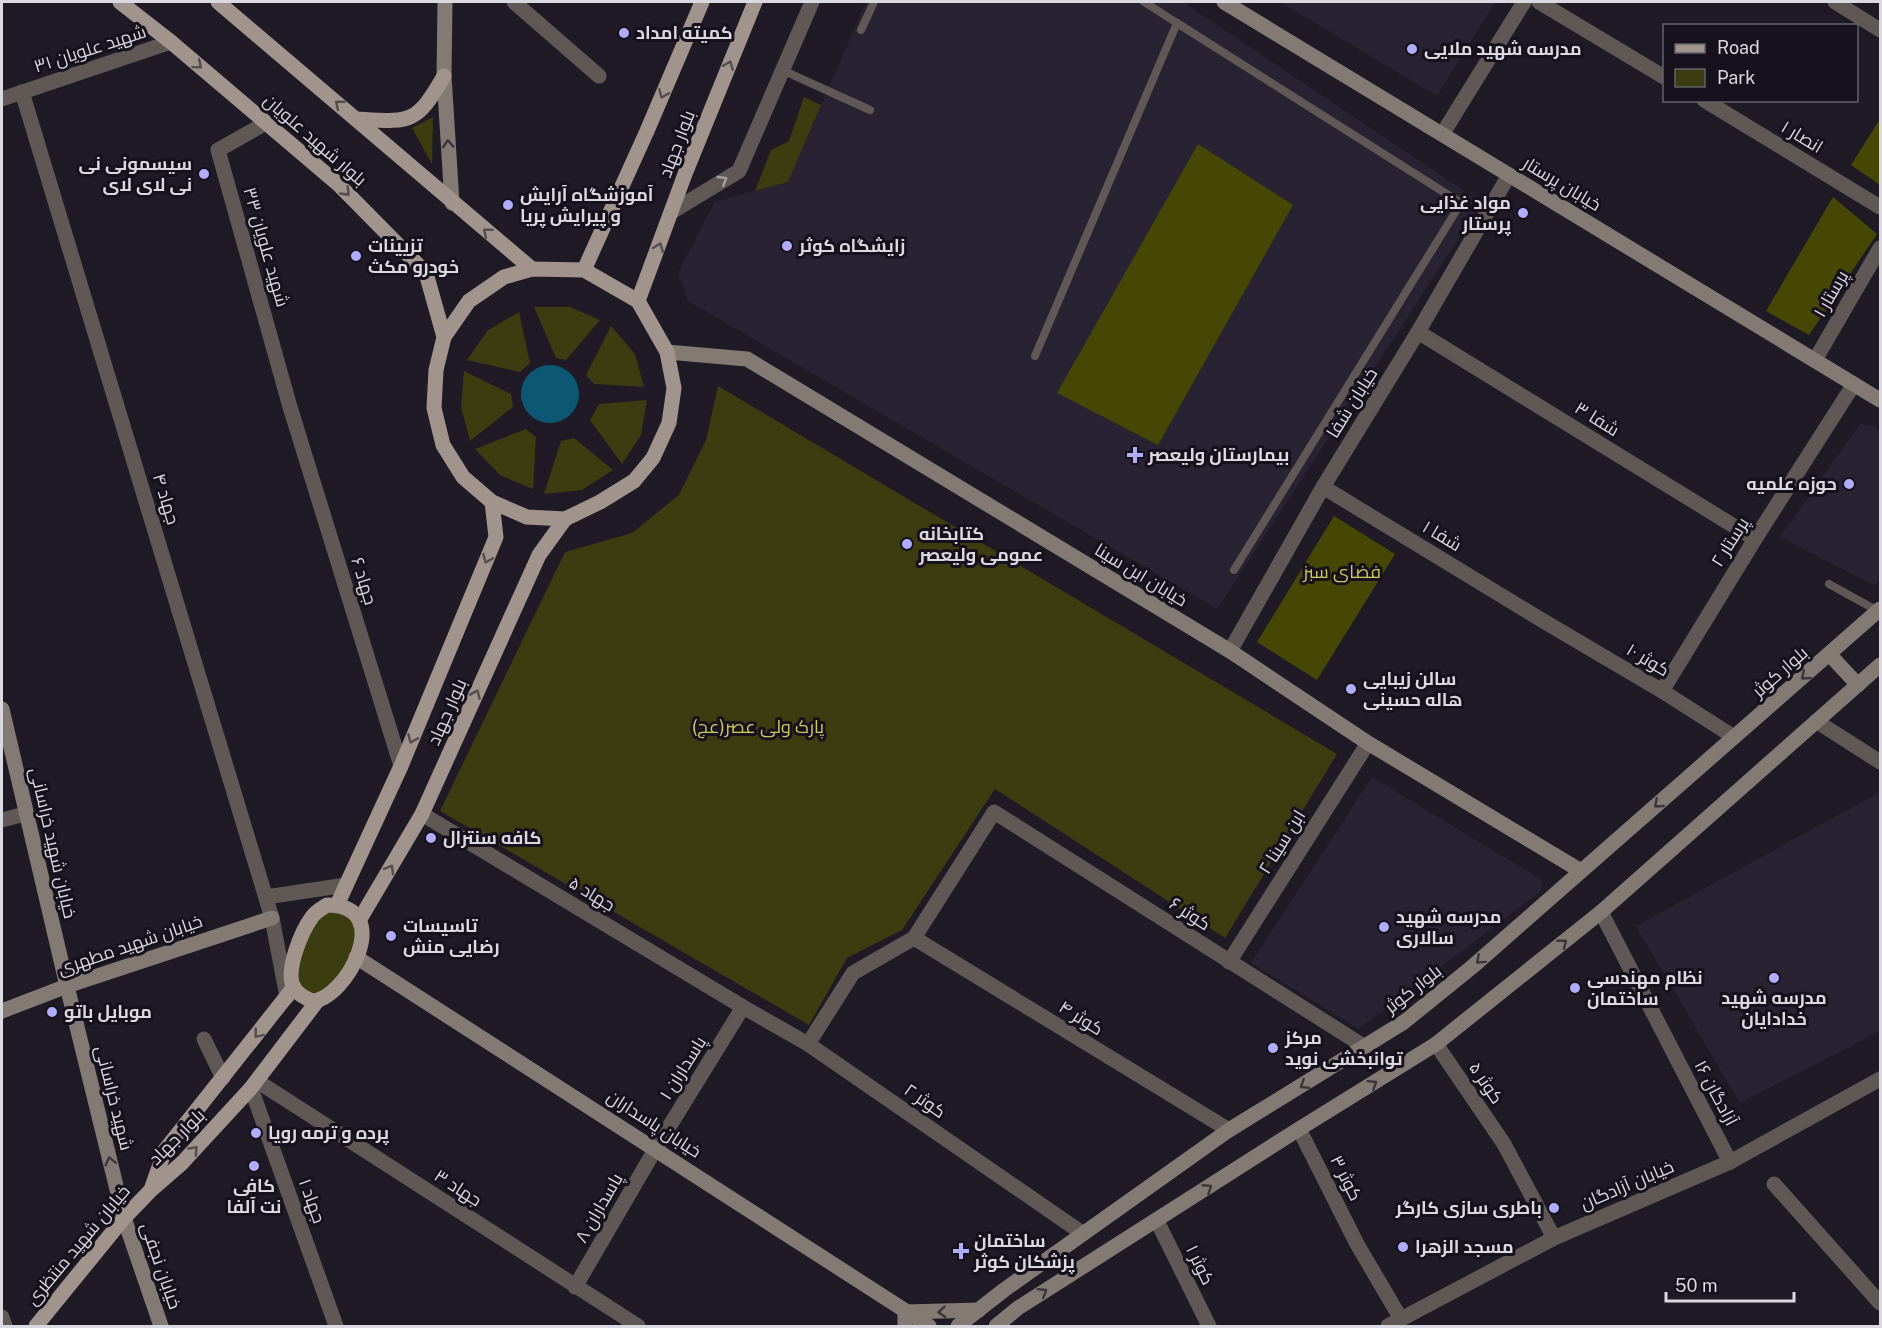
<svg xmlns="http://www.w3.org/2000/svg" width="1882" height="1328" viewBox="0 0 1882 1328" font-family="'Public Sans',Cairo,sans-serif">
<style>
.built{fill:#292233}
.green{fill:#3b3c0f}
.forest{fill:#464705}
.water{fill:#0c5874}
.lines{fill:none;stroke-linecap:round;stroke-linejoin:round}
.lane{stroke:#5f5855;stroke-width:8}
.street{stroke:#5f5855;stroke-width:15}
.secondary{stroke:#847a74;stroke-width:15}
.primary{stroke:#a1948c;stroke-width:15}
.oneway{stroke:#554c4f}
.oneway2{stroke:#3c363b}
.oneway3{stroke:#a39ea2}
.poi-dot{fill:#aeaefb;stroke:#16111d;stroke-width:2}
.labels{text-anchor:middle;stroke-width:6;stroke-linejoin:round;paint-order:stroke}
.poi-label{font-size:18px;font-weight:bold;fill:#dbd8e1;stroke:#16111d;text-anchor:start}
.street-label{font-size:18px;fill:#dbd8e1;stroke:#16111d}
.park-label{font-size:18px;fill:#c8cb5f;stroke:#16111d}
</style>
<rect width="100%" height="100%" fill="#1f1a26"/>
<g class="built">
<polygon points="866,2 1183,2 1482,203 1217,609 688,301 678,272 715,202 788,181"/>
<polygon points="1280,2 1495,2 1437,96"/>
<polygon points="1860,424 1873,426 1880,430 1880,580 1874,585 1780,537"/>
<polygon points="1372,777 1542,880 1541,891 1359,1029 1251,963"/>
<polygon points="1880,792 1880,1031 1740,1103 1636,926"/>
</g>
<g class="green">
<polygon points="804,97 821,105 788,182 755,191 771,150 789,141"/>
<polygon points="433,117 433,118 432,164 412,128"/>
<polygon points="534,307 570,307 600,320 566,360 556,358"/>
<polygon points="519,312 530,363 520,372 467,360 488,330"/>
<polygon points="611,326 635,354 644,387 594,384 586,375"/>
<polygon points="464,371 511,394 513,407 470,441 461,407"/>
<polygon points="718,386 1337,754 1225,938 995,789 902,930 847,958 809,1025 440,811 565,552 632,533 679,495 706,440"/>
<polygon points="647,400 641,435 622,464 590,420 599,404"/>
<polygon points="526,429 536,437 533,489 500,475 475,449"/>
<polygon points="574,438 613,470 582,490 544,494 561,441"/>
<path d="M328,907L358,922L355,955L324,995L300,992C296,945 298,943 328,907Z"/>
</g>
<g class="forest">
<polygon points="1880,119 1880,185 1851,165"/>
<polygon points="1198,144 1293,205 1158,445 1057,393"/>
<polygon points="1833,197 1877,234 1809,335 1766,311"/>
<polygon points="1334,516 1395,554 1317,680 1257,642"/>
</g>
<circle class="water" cx="550" cy="394" r="29"/>
<g class="lines">
<g class="lane">
<polyline points="1177,23 1461,203 1234,570"/>
<polyline points="861,30 874,2"/>
<polyline points="782,70 870,110"/>
<polyline points="1035,356 1177,23 1144,2"/>
<polyline points="1829,584 1878,611"/>
</g>
<g class="street">
<polyline points="514,2 599,76"/>
<polyline points="1539,2 1664,77"/>
<polyline points="1835,2 1880,30"/>
<polyline points="22,92 272,918 287,997"/>
<polyline points="2,99 171,42"/>
<polyline points="1704,100 1880,207"/>
<polyline points="266,123 218,150 290,407 401,766"/>
<polyline points="1443,133 1524,2"/>
<polyline points="673,211 739,171 812,2"/>
<polyline points="1418,332 1755,539"/>
<polyline points="1815,360 1880,248"/>
<polyline points="1323,487 1540,619 1662,691 1734,737"/>
<polyline points="1230,651 1323,487 1418,332 1509,175"/>
<polyline points="1662,691 1755,539 1854,384"/>
<polyline points="1816,721 1880,762"/>
<polyline points="422,814 743,1007 808,1044 1082,1233"/>
<polyline points="2,820 25,814"/>
<polyline points="266,897 346,885"/>
<polyline points="1601,912 1730,1162"/>
<polyline points="914,938 1229,1130"/>
<polyline points="1229,962 1368,743"/>
<polyline points="204,1039 223,1078"/>
<polyline points="808,1044 853,973 914,938 994,812 1365,1047"/>
<polyline points="1436,1044 1504,1144 1554,1238"/>
<polyline points="257,1081 638,1326"/>
<polyline points="251,1088 336,1326"/>
<polyline points="1299,1129 1357,1244 1401,1319"/>
<polyline points="1774,1184 1880,1303"/>
<polyline points="1157,1221 1209,1326"/>
<polyline points="575,1287 656,1148 743,1007"/>
<polyline points="2,1317 5,1326"/>
<polyline points="1388,1326 1554,1238 1730,1162 1880,1079"/>
</g>
<g class="secondary">
<polyline points="445,2 444,76 452,203"/>
<polyline points="1224,2 1880,400"/>
<polyline points="667,352 747,359 1230,651 1368,743 1581,871"/>
<polyline points="1830,655 1858,685"/>
<polyline points="2,709 67,986 124,1218 161,1326"/>
<polyline points="356,957 929,1326"/>
<polyline points="2,1011 67,986 272,918"/>
<polyline points="905,1326 905,1312 979,1310"/>
<polyline points="958,1326 1004,1290 1229,1130 1404,1022 1472,967 1880,609"/>
<polyline points="996,1326 1018,1308 1299,1129 1436,1044 1601,912 1880,665"/>
</g>
<g class="primary">
<polyline points="120,2 171,42 338,184 426,273 444,337"/>
<polyline points="218,2 532,269"/>
<path d="M357,119C410,122 416,125 444,76"/>
<polygon points="532,269 584,270 638,301 667,352 674,388 669,423 653,458 634,481 600,502 565,519 527,517 492,502 463,477 443,445 434,408 436,370 444,337 469,301 504,277"/>
<polyline points="584,270 647,131 702,2"/>
<polyline points="638,301 685,174 755,2"/>
<path d="M327,905C397,905 346,1000 312,1001C304,997 297,994 293,986C286,969 301,932 312,917C315,912 321,909 327,905Z"/>
<polyline points="337,905 401,766 496,537 492,502"/>
<polyline points="360,919 422,814 539,555 565,519"/>
<polyline points="152,1187 165,1150 294,987"/>
<polyline points="36,1326 124,1218 151,1190 182,1163 251,1088 318,1000"/>
</g>
</g>
<defs><path id="oneway-chevron" d="M-2-3.5L2.5 0L-2 3.5" fill="none" stroke-width="1.6" stroke-linecap="round" stroke-linejoin="round" transform="scale(1.5)"/></defs>
<g class="oneway">
<use href="#oneway-chevron" transform="translate(198 65) rotate(40)"/>
<use href="#oneway-chevron" transform="translate(729 65) rotate(-68)"/>
<use href="#oneway-chevron" transform="translate(663 94) rotate(113)"/>
<use href="#oneway-chevron" transform="translate(339 104) rotate(-140)"/>
<use href="#oneway-chevron" transform="translate(346 192) rotate(46)"/>
<use href="#oneway-chevron" transform="translate(487 232) rotate(-140)"/>
<use href="#oneway-chevron" transform="translate(659 247) rotate(-69)"/>
<use href="#oneway-chevron" transform="translate(487 559) rotate(113)"/>
<use href="#oneway-chevron" transform="translate(476 694) rotate(-66)"/>
<use href="#oneway-chevron" transform="translate(412 739) rotate(113)"/>
<use href="#oneway-chevron" transform="translate(390 869) rotate(-60)"/>
<use href="#oneway-chevron" transform="translate(258 1034) rotate(128)"/>
<use href="#oneway-chevron" transform="translate(194 1150) rotate(-47)"/>
</g>
<g class="oneway2">
<use href="#oneway-chevron" transform="translate(448 144) rotate(-94)"/>
<use href="#oneway-chevron" transform="translate(1805 676) rotate(139)"/>
<use href="#oneway-chevron" transform="translate(1658 804) rotate(139)"/>
<use href="#oneway-chevron" transform="translate(1563 943) rotate(-39)"/>
<use href="#oneway-chevron" transform="translate(1480 960) rotate(138)"/>
<use href="#oneway-chevron" transform="translate(1373 1084) rotate(-32)"/>
<use href="#oneway-chevron" transform="translate(1304 1085) rotate(148)"/>
<use href="#oneway-chevron" transform="translate(110 1161) rotate(-104)"/>
<use href="#oneway-chevron" transform="translate(1208 1188) rotate(-33)"/>
<use href="#oneway-chevron" transform="translate(1043 1292) rotate(-32)"/>
<use href="#oneway-chevron" transform="translate(942 1312) rotate(175)"/>
</g>
<use class="oneway3" href="#oneway-chevron" transform="translate(723 180) rotate(-31)"/>
<g class="poi-dot">
<circle cx="624" cy="33" r="6"/>
<circle cx="1412" cy="49" r="6"/>
<circle cx="204" cy="174" r="6"/>
<circle cx="508" cy="205" r="6"/>
<circle cx="1523" cy="213" r="6"/>
<circle cx="787" cy="246" r="6"/>
<circle cx="356" cy="256" r="6"/>
<path d="M1132 446h6v6h6v6h-6v6h-6v-6h-6v-6h6z"/>
<circle cx="1849" cy="484" r="6"/>
<circle cx="907" cy="544" r="6"/>
<circle cx="1351" cy="689" r="6"/>
<circle cx="431" cy="838" r="6"/>
<circle cx="1384" cy="927" r="6"/>
<circle cx="391" cy="936" r="6"/>
<circle cx="1774" cy="978" r="6"/>
<circle cx="1575" cy="988" r="6"/>
<circle cx="52" cy="1012" r="6"/>
<circle cx="1273" cy="1048" r="6"/>
<circle cx="256" cy="1133" r="6"/>
<circle cx="254" cy="1166" r="6"/>
<circle cx="1554" cy="1208" r="6"/>
<circle cx="1403" cy="1247" r="6"/>
<path d="M958 1242h6v6h6v6h-6v6h-6v-6h-6v-6h6z"/>
</g>
<g class="labels">
<g class="poi-label">
<text x="636" y="39">کمیته امداد</text>
<text x="1424" y="55">مدرسه شهید ملایی</text>
<text x="192" y="170" text-anchor="end">سیسمونی نی<tspan x="192" dy="21">نی لای لای</tspan></text>
<text x="520" y="201">آموزشگاه آرایش<tspan x="520" dy="21">و پیرایش پریا</tspan></text>
<text x="1511" y="209" text-anchor="end">مواد غذایی<tspan x="1511" dy="21">پرستار</tspan></text>
<text x="368" y="252">تزیینات<tspan x="368" dy="21">خودرو مکث</tspan></text>
<text x="799" y="252">زایشگاه کوثر</text>
<text x="1148" y="461">بیمارستان ولیعصر</text>
<text x="1837" y="490" text-anchor="end">حوزه علمیه</text>
<text x="919" y="540">کتابخانه<tspan x="919" dy="21">عمومی ولیعصر</tspan></text>
<text x="1363" y="685">سالن زیبایی<tspan x="1363" dy="21">هاله حسینی</tspan></text>
<text x="443" y="844">کافه سنترال</text>
<text x="1396" y="923">مدرسه شهید<tspan x="1396" dy="21">سالاری</tspan></text>
<text x="403" y="932">تاسیسات<tspan x="403" dy="21">رضایی منش</tspan></text>
<text x="1587" y="984">نظام مهندسی<tspan x="1587" dy="21">ساختمان</tspan></text>
<text x="1774" y="1004" text-anchor="middle">مدرسه شهید<tspan x="1774" dy="21">خدادایان</tspan></text>
<text x="64" y="1018">موبایل باتو</text>
<text x="1285" y="1044">مرکز<tspan x="1285" dy="21">توانبخشی نوید</tspan></text>
<text x="268" y="1139">پرده و ترمه رویا</text>
<text x="254" y="1192" text-anchor="middle">کافی<tspan x="254" dy="21">نت آلفا</tspan></text>
<text x="1542" y="1214" text-anchor="end">باطری سازی کارگر</text>
<text x="974" y="1247">ساختمان<tspan x="974" dy="21">پزشکان کوثر</tspan></text>
<text x="1415" y="1253">مسجد الزهرا</text>
</g>
<g class="street-label">
<text transform="translate(90 49) rotate(-18)" y="6">شهید علویان ۳۱</text>
<text transform="translate(1802 137) rotate(31)" y="6">انصار ۱</text>
<text transform="translate(315 140) rotate(41)" y="6">بلوار شهید علویان</text>
<text transform="translate(677 144) rotate(-69)" y="6">بلوار جهاد</text>
<text transform="translate(1562 184) rotate(31)" y="6">خیابان پرستار</text>
<text transform="translate(266 247) rotate(74)" y="6">شهید علویان ۳۳</text>
<text transform="translate(1831 294) rotate(-60)" y="6">پرستار ۱</text>
<text transform="translate(1352 403) rotate(-58)" y="6">خیابان شفا</text>
<text transform="translate(1597 419) rotate(32)" y="6">شفا ۳</text>
<text transform="translate(166 499) rotate(73)" y="6">جهاد ۴</text>
<text transform="translate(1442 536) rotate(31)" y="6">شفا ۱</text>
<text transform="translate(1730 542) rotate(-58)" y="6">پرستار ۲</text>
<text transform="translate(1141 575) rotate(31)" y="6">خیابان ابن سینا</text>
<text transform="translate(364 581) rotate(73)" y="6">جهاد ۶</text>
<text transform="translate(1648 660) rotate(31)" y="6">کوثر ۱۰</text>
<text transform="translate(1780 672) rotate(-41)" y="6">بلوار کوثر</text>
<text transform="translate(447 712) rotate(-66)" y="6">بلوار جهاد</text>
<text transform="translate(1282 842) rotate(-58)" y="6">ابن سینا ۲</text>
<text transform="translate(53 843) rotate(77)" y="6">خیابان شهید خراسانی</text>
<text transform="translate(592 894) rotate(31)" y="6">جهاد ۵</text>
<text transform="translate(1190 914) rotate(33)" y="6">کوثر ۶</text>
<text transform="translate(130 945) rotate(-19)" y="6">خیابان شهید مطهری</text>
<text transform="translate(1413 989) rotate(-38)" y="6">بلوار کوثر</text>
<text transform="translate(1081 1018) rotate(32)" y="6">کوثر ۴</text>
<text transform="translate(683 1068) rotate(-58)" y="6">پاسداران ۱</text>
<text transform="translate(1486 1083) rotate(56)" y="6">کوثر ۵</text>
<text transform="translate(1716 1093) rotate(62)" y="6">آزادگان ۱۶</text>
<text transform="translate(114 1098) rotate(76)" y="6">شهید خراسانی</text>
<text transform="translate(925 1101) rotate(35)" y="6">کوثر ۲</text>
<text transform="translate(654 1124) rotate(33)" y="6">خیابان پاسداران</text>
<text transform="translate(177 1137) rotate(-45)" y="6">بلوار جهاد</text>
<text transform="translate(1346 1178) rotate(63)" y="6">کوثر ۳</text>
<text transform="translate(1627 1185) rotate(-23)" y="6">خیابان آزادگان</text>
<text transform="translate(458 1188) rotate(33)" y="6">جهاد ۳</text>
<text transform="translate(312 1201) rotate(70)" y="6">جهاد ۱</text>
<text transform="translate(599 1208) rotate(-60)" y="6">پاسداران ۸</text>
<text transform="translate(78 1245) rotate(-50)" y="6">خیابان شهید منتظری</text>
<text transform="translate(1200 1265) rotate(64)" y="6">کوثر ۱</text>
<text transform="translate(161 1266) rotate(71)" y="6">خیابان نجفی</text>
</g>
<g class="park-label">
<text x="1342" y="578">فضای سبز</text>
<text x="758" y="733">پارک ولی عصر(عج)</text>
</g>
</g>
<rect width="1882" height="1328" fill="none" stroke="#dbd8e1" stroke-width="6"/>
<rect x="1663" y="24" width="195" height="78" fill="#16111d" stroke="#65616b" stroke-width="1.5"/>
<rect x="1675" y="44" width="30" height="9" fill="#a1948c" stroke="#65616b" stroke-width="1.5"/>
<text x="1717" y="54" font-size="18" fill="#dbd8e1">Road</text>
<rect x="1675" y="69" width="30" height="18" fill="#3b3c0f" stroke="#65616b" stroke-width="1.5"/>
<text x="1717" y="84" font-size="18" fill="#dbd8e1">Park</text>
<path d="M1666 1292v9h128v-9" fill="none" stroke="#dbd8e1" stroke-width="3"/>
<text x="1675" y="1292" font-size="18" fill="#dbd8e1" stroke="#16111d" stroke-width="4.5" paint-order="stroke">50 m</text>
</svg>
